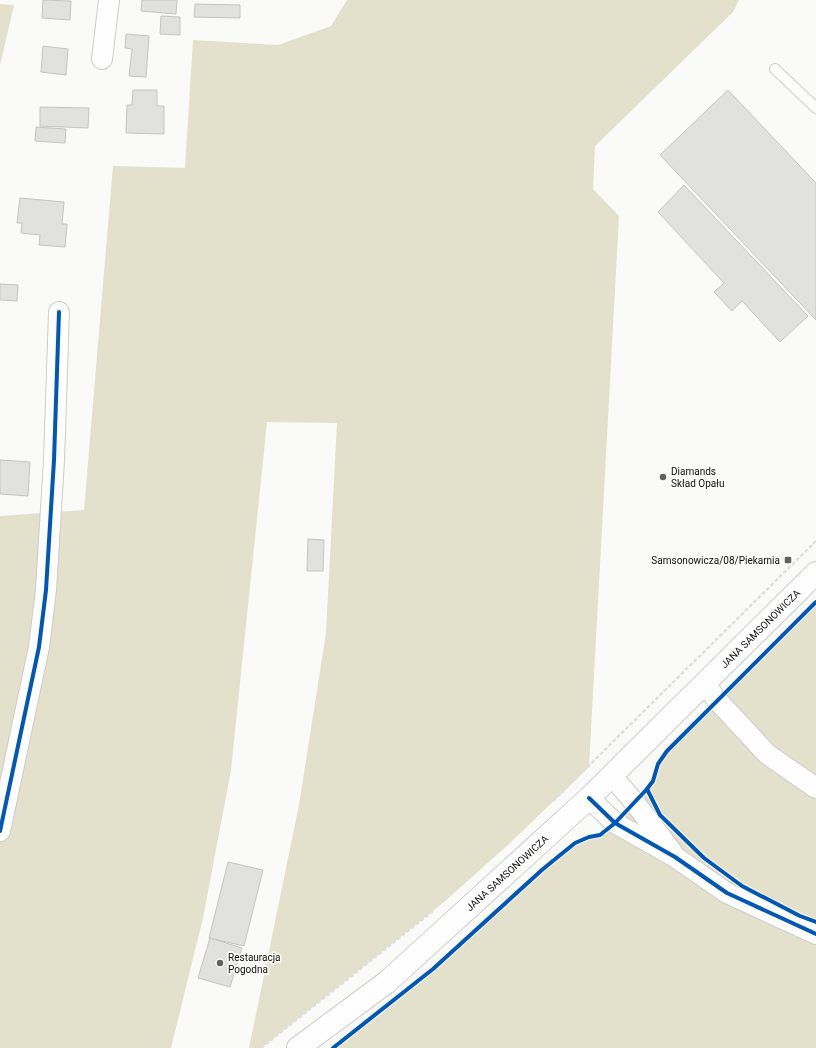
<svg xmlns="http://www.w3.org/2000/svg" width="816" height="1048" viewBox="0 0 816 1048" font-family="Roboto,sans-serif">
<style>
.green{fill:#e3e0cb}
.building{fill:#e1e1df;stroke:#c4c4c2}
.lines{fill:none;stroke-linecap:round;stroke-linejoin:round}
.service-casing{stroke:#ccccca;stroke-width:12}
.minor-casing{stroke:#ccccca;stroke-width:22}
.secondary-casing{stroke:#ccccca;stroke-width:24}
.path{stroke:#dfdfde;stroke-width:2.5;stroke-dasharray:4 2;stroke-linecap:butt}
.service{stroke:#fefefe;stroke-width:10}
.minor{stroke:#fefefe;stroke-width:20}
.secondary{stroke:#fefefe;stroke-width:22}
.cycleway-casing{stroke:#fbfbf7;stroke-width:6}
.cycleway{stroke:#0057b8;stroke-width:4}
.poi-dot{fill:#61615f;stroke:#fbfbf7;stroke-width:1.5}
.labels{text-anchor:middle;stroke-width:3.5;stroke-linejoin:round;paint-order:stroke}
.poi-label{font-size:10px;fill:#0f0f0d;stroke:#fbfbf7;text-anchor:start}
.street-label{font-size:10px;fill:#0f0f0d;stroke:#fbfbf7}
</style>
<rect width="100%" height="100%" fill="#fafaf8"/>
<g class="green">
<polygon points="347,0 739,0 733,12 595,146 593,189 619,216 589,767 511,842 444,902 261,1048 249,1048 299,805 326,633 337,423 267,422 231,770 203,918 171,1048 0,1048 0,516 84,510 113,166 185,168 193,40 278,45 331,26"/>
<polygon points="0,4 14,5 0,65"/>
<polygon points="816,602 816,1048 333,1048 433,969 543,869 575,843 589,837 600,835 615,823 647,789 653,781 658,764 667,751"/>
</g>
<g class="building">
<polygon points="43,0 71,1 70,20 42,18"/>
<polygon points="142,0 177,0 176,14 141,11"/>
<polygon points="195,4 240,5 240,18 194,17"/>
<polygon points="161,16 180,17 180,35 160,34"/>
<polygon points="126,34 149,36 146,77 129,76 132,49 125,48"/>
<polygon points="43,46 68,49 66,75 41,72"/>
<polygon points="133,90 157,90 157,106 164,106 164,134 126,133 127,105 132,105"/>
<polygon points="728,90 816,183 816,320 660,155"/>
<polygon points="40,107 89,108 88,128 40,126"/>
<polygon points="36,127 66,129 65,143 35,141"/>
<polygon points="684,185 808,316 780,342 742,301 732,311 714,292 724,283 658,212"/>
<polygon points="20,198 64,202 62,224 67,224 65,247 39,245 40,235 21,233 22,223 17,223"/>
<polygon points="0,284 18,285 17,301 0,300"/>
<polygon points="0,460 30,462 28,496 0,494"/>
<polygon points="308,539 324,540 323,571 307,571"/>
<polygon points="228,862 263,870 244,946 209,938"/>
<polygon points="210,938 242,948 230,987 198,978"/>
</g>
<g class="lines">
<g class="service-casing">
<polyline id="service" points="775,69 816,108"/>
</g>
<g class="minor-casing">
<g id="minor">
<polyline points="102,59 109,0"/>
<polyline points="705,684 717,700 767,754 816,788"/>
<polyline points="612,776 635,803 672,852"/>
<polyline points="589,798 615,823 675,857 727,893 816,934"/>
<polyline points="0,831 39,647 46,590 54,460 59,312"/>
</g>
</g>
<g class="secondary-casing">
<g id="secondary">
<path id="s1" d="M298,1048L387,982L589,798L816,573"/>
</g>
</g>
<g class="path">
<polyline points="553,801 816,541"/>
<polyline points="261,1048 433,911"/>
</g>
<use href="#service" class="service"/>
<use href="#minor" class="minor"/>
<use href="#secondary" class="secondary"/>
<g class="cycleway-casing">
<g id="cycleway">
<polyline points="647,789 660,815 704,858 742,886 800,916 816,922"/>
<polyline points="589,798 615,823 675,857 727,893 816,934"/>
<polyline points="0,831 39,647 46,590 54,460 59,312"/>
<polyline points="333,1048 433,969 543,869 575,843 589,837 600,835 615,823 647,789 653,781 658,764 667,751 816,602"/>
</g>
</g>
<use href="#cycleway" class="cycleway"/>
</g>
<g class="poi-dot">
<circle cx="663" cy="477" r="4"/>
<rect x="784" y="556" width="8" height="8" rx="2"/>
<circle cx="220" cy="963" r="4"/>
</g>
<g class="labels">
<g class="poi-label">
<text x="671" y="475">Diamands<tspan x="671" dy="12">Skład Opału</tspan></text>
<text x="780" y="564" text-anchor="end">Samsonowicza/08/Piekarnia</text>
<text x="228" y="961">Restauracja<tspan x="228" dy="12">Pogodna</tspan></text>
</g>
<g class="street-label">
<text dy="4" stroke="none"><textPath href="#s1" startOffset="625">JANA SAMSONOWICZA</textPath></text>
<text dy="4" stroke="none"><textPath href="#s1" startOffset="273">JANA SAMSONOWICZA</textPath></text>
</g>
</g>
</svg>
